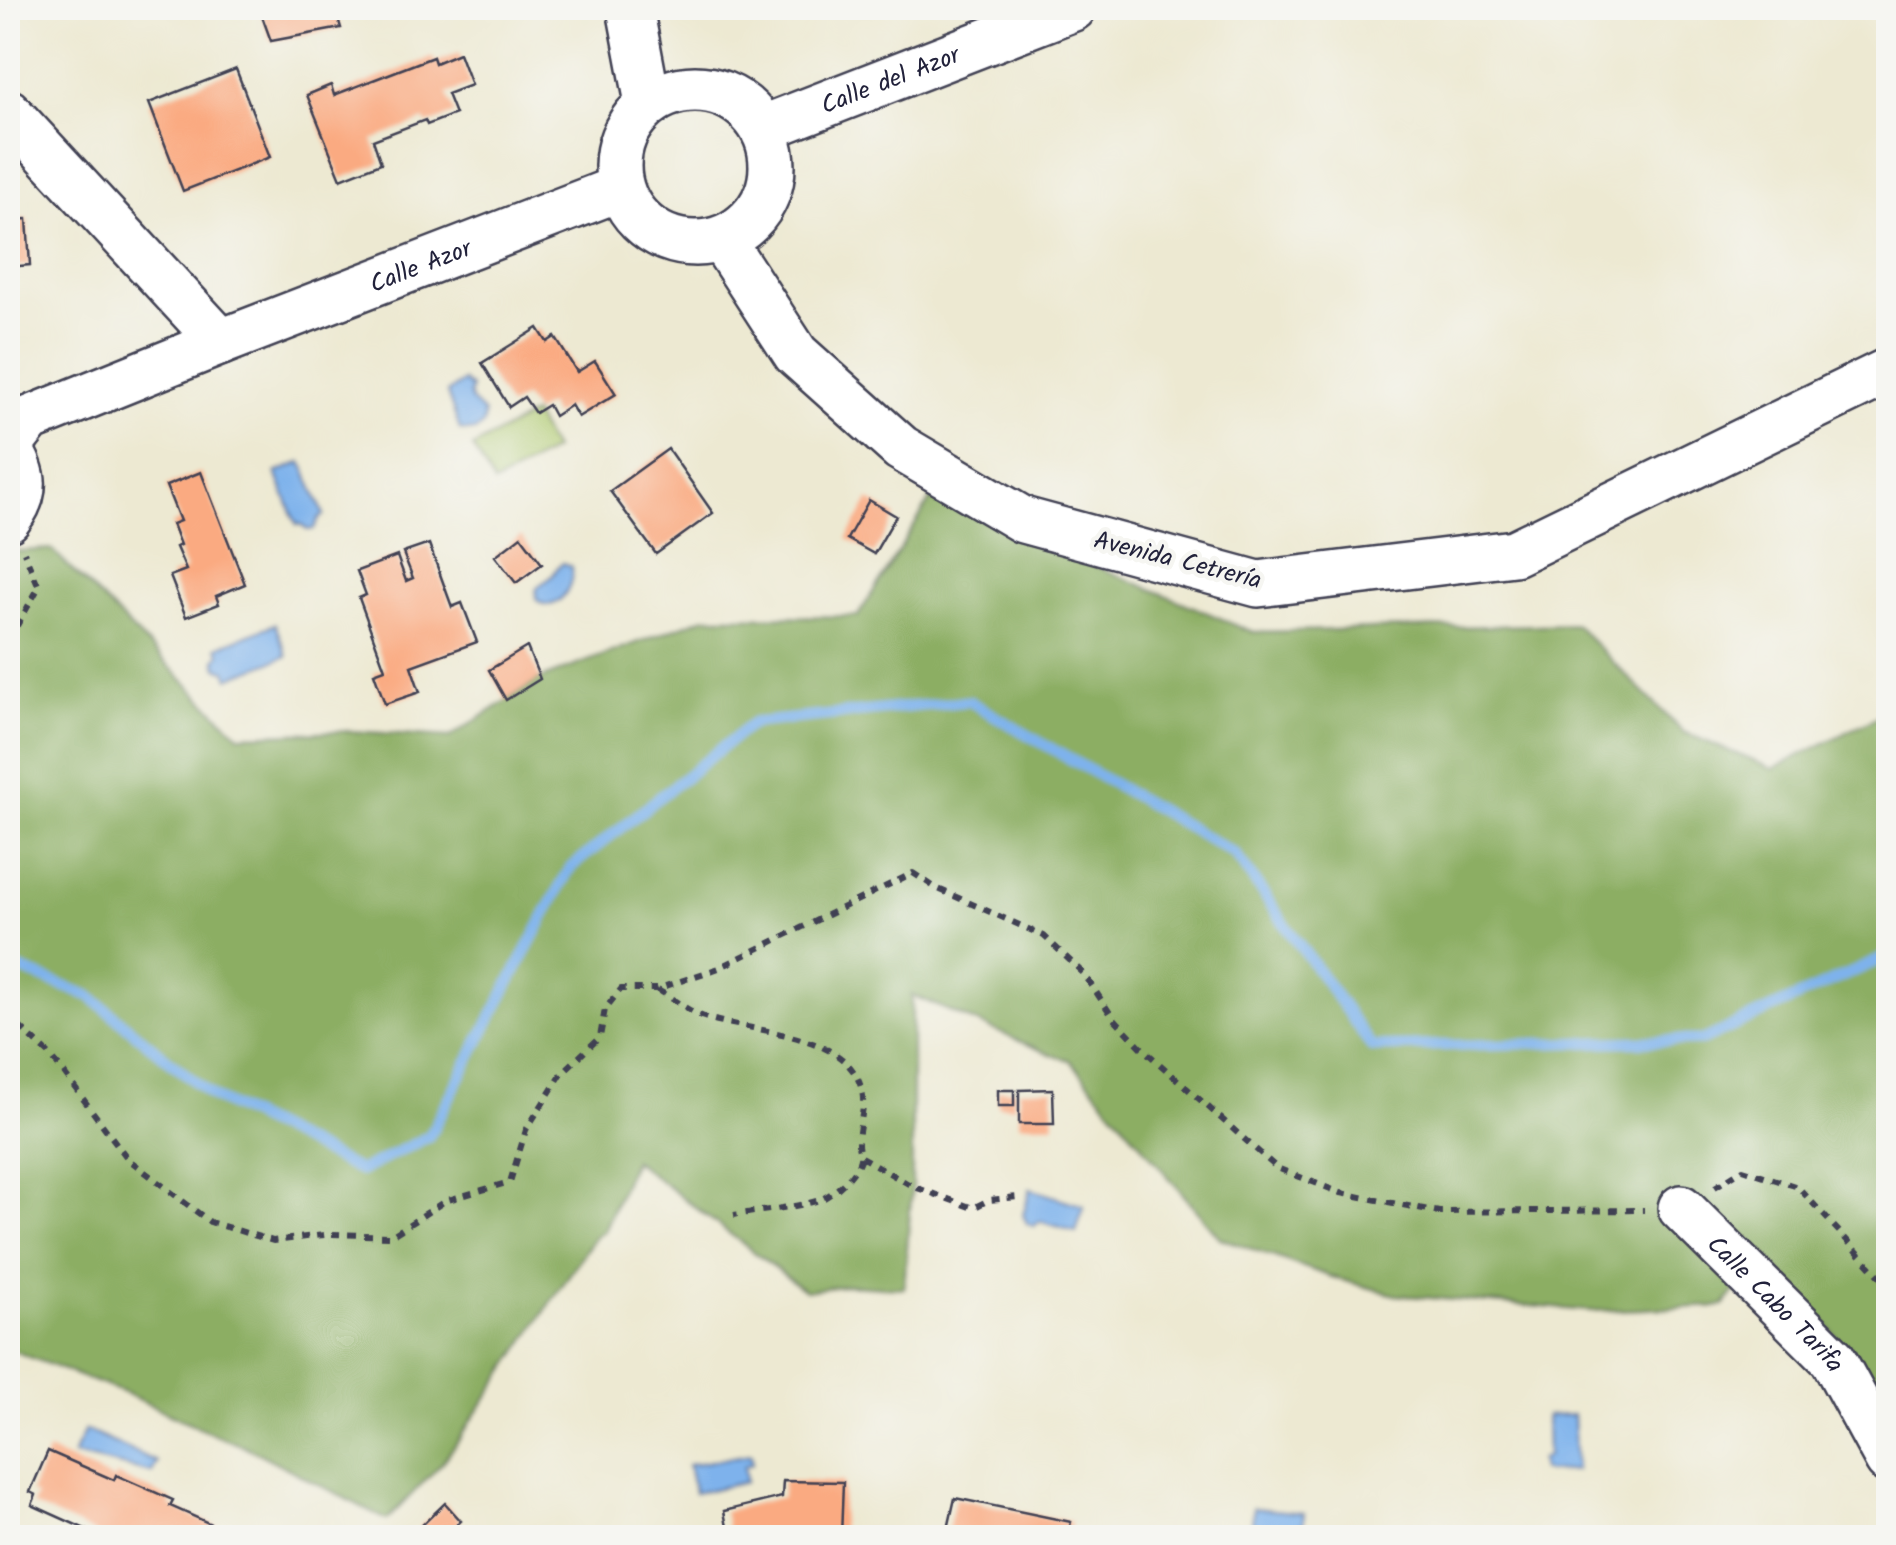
<svg xmlns="http://www.w3.org/2000/svg" width="1896" height="1545" viewBox="0 0 1896 1545" font-family="Kalam,sans-serif">
<style>
.green{fill:#b0ca71;stroke:#697656;stroke-width:2.5}
.forest{fill:#8cae63;stroke:#57684f;stroke-width:2.5}
.water{fill:#7eb2ec;stroke:#506a94;stroke-width:2.5}
.lines{fill:none;stroke-linecap:round;stroke-linejoin:round}
.stream{stroke:#7eb2ec;stroke-width:11}
.building{fill:#faaa81}
.minor-casing{stroke:#404052;stroke-width:50}
.path{stroke:#404052;stroke-width:6;stroke-dasharray:8 8;stroke-linecap:butt}
.minor{stroke:#fff;stroke-width:45}
.labels{text-anchor:middle;stroke-width:9;stroke-linejoin:round;paint-order:stroke}
.street-label{font-size:25px;fill:#22223b;stroke:#f6f6f2}
</style>
<rect width="100%" height="100%" fill="#f6f6f2"/>
<filter id="ink" filterUnits="userSpaceOnUse"><feTurbulence type="fractalNoise" baseFrequency=".01" numOctaves="2"/><feDisplacementMap in="SourceGraphic" scale="20" xChannelSelector="R" yChannelSelector="G"/><feConvolveMatrix kernelMatrix="1 2 1 2 8 2 1 2 1" color-interpolation-filters="sRGB"/></filter>
<filter id="wash" filterUnits="userSpaceOnUse"><feTurbulence type="fractalNoise" baseFrequency=".0048" numOctaves="4" result="noise"/><feDisplacementMap in="SourceGraphic" scale="40" xChannelSelector="R" yChannelSelector="G"/><feGaussianBlur stdDeviation="2.25" result="paint"/><feColorMatrix in="noise" values="0 0 0 0 0 0 0 0 0 0 0 0 0 0 0 0 0 1.4 0 .05"/><feComposite in="paint" operator="in"/></filter>
<g filter="url(#wash)">
<rect width="100%" height="100%" fill="#ede9d2"/>
<polygon class="green" points="533,414 553,450 494,484 473,447"/>
<path class="forest" d="M932,497L1253,632L1575,624L1683,732L1773,769L1888,711V1413C1854,1353 1811,1304 1762,1255L1724,1306L1591,1311L1395,1295L1335,1278L1220,1238L1070,1060L1052,1055L912,995V1186L904,1288L848,1285L805,1291L633,1160L604,1231L594,1238L456,1444L438,1467L387,1520L244,1446L215,1435L127,1394L8,1349V552L51,549L239,735L349,731L450,737L540,679L705,617L858,616Z"/>
<g class="water">
<path d="M463,381L471,388C466,402 477,405 484,414L483,425L475,431L460,430L447,393Z"/>
<polygon points="302,462 324,515 319,518 314,529 307,530 300,524 297,525 276,473"/>
<path d="M563,563L572,567C575,585 556,618 536,599C535,584 540,586 550,578C557,572 555,567 563,563Z"/>
<polygon points="275,624 287,656 229,678 226,670 218,668 216,660 220,654 217,647"/>
<polygon points="1030,1189 1084,1206 1076,1232 1040,1221 1034,1226 1027,1223 1023,1215"/>
<polygon points="1573,1415 1576,1470 1546,1472 1541,1470 1540,1460 1547,1456 1546,1416"/>
<polygon points="85,1430 157,1462 152,1473 73,1455"/>
<polygon points="751,1454 752,1464 744,1466 746,1482 694,1493 688,1465"/>
<polygon points="1253,1508 1304,1513 1302,1534 1252,1529"/>
</g>
<g class="lines">
<polyline class="stream" points="8,965 90,996 215,1098 360,1171 429,1136 570,868 753,723 969,701 1235,854 1372,1047 1703,1040 1888,956"/>
</g>
<g id="blocks">
<g class="building">
<polygon points="259,8 335,8 341,28 271,41"/>
<polygon points="459,53 471,85 447,94 455,114 427,125 425,120 373,140 381,163 341,179 307,95 331,85 334,95 433,57 435,63"/>
<polygon points="236,69 270,157 183,191 149,103"/>
<polygon points="27,219 30,265 8,267 8,220"/>
<polygon points="538,328 547,342 555,337 577,372 595,361 616,394 578,417 571,405 554,416 548,405 535,413 524,397 509,407 482,363"/>
<polygon points="668,449 713,513 656,554 610,491"/>
<polygon points="201,472 245,584 216,596 219,604 186,617 170,576 186,570 176,547 180,545 172,524 180,521 166,486"/>
<polygon points="869,500 896,516 874,554 847,539"/>
<polygon points="521,536 542,564 516,583 495,556"/>
<polygon points="429,544 452,607 462,603 477,642 411,666 420,692 385,704 374,673 385,669 359,598 366,595 357,571 397,556 406,581 413,578 403,553"/>
<polygon points="527,647 540,679 506,700 489,670"/>
<polygon points="1053,1089 1054,1124 1019,1124 1019,1090"/>
<rect x="998" y="1090" width="16" height="16"/>
<polygon points="48,1451 114,1480 116,1475 173,1500 170,1506 240,1537 260,1527 265,1538 105,1538 32,1505 36,1495 30,1492"/>
<polygon points="783,1481 843,1482 841,1538 729,1538 724,1511 782,1497"/>
<polygon points="955,1498 1071,1522 1067,1538 946,1538"/>
<polygon points="445,1503 461,1521 443,1538 429,1538 420,1527"/>
</g>
</g>
</g>
<g filter="url(#ink)">
<use href="#blocks" fill-opacity="0" stroke="#404052" stroke-width="2.5"/>
<g class="lines">
<g class="minor-casing">
<g id="minor">
<polyline points="630,8 648,103"/>
<circle cx="695" cy="166" r="77"/>
<polyline points="8,112 221,342"/>
<path id="s1" d="M764,128L1073,8"/>
<polyline points="722,240 796,354 901,448 1023,520 1258,584 1514,553 1888,371"/>
<path id="s2" d="M8,447L30,419L221,342L620,188"/>
<path d="M8,447C26,474 28,493 8,519"/>
<path id="s3" d="M1681,1208L1833,1359L1888,1460"/>
</g>
</g>
<g class="path">
<polyline points="8,638 10,638 39,587 24,552"/>
<path d="M658,990C672,998 688,1011 704,1017C751,1033 849,1031 862,1091C866,1109 858,1126 858,1144C858,1151 861,1152 860,1159C856,1174 837,1191 824,1198C805,1207 756,1211 734,1215"/>
<polyline points="8,1016 51,1056 128,1159 210,1222 273,1241 332,1234 391,1236 445,1201 510,1182 526,1130 562,1073 600,1037 605,1009 621,989 657,989 719,968 913,873 936,888 1044,936 1084,974 1112,1016 1145,1051 1277,1168 1341,1193 1439,1212 1644,1210"/>
<polyline points="861,1157 912,1186 973,1208 989,1200 1018,1197"/>
<polyline points="1715,1187 1743,1169 1798,1187 1888,1285"/>
</g>
<use href="#minor" class="minor"/>
</g>
</g>
<g class="labels">
<g class="street-label">
<text dy="9" stroke="none"><textPath href="#s1" startOffset="135">Calle del Azor</textPath></text>
<text dy="9" stroke="none"><textPath href="#s2" startOffset="455">Calle Azor</textPath></text>
<text transform="translate(1178 559) rotate(14)" y="9">Avenida Cetrería</text>
<text dy="9" stroke="none"><textPath href="#s3" startOffset="135">Calle Cabo Tarifa</textPath></text>
</g>
</g>
<rect width="1896" height="1545" fill="none" stroke="#f6f6f2" stroke-width="40"/>
</svg>
